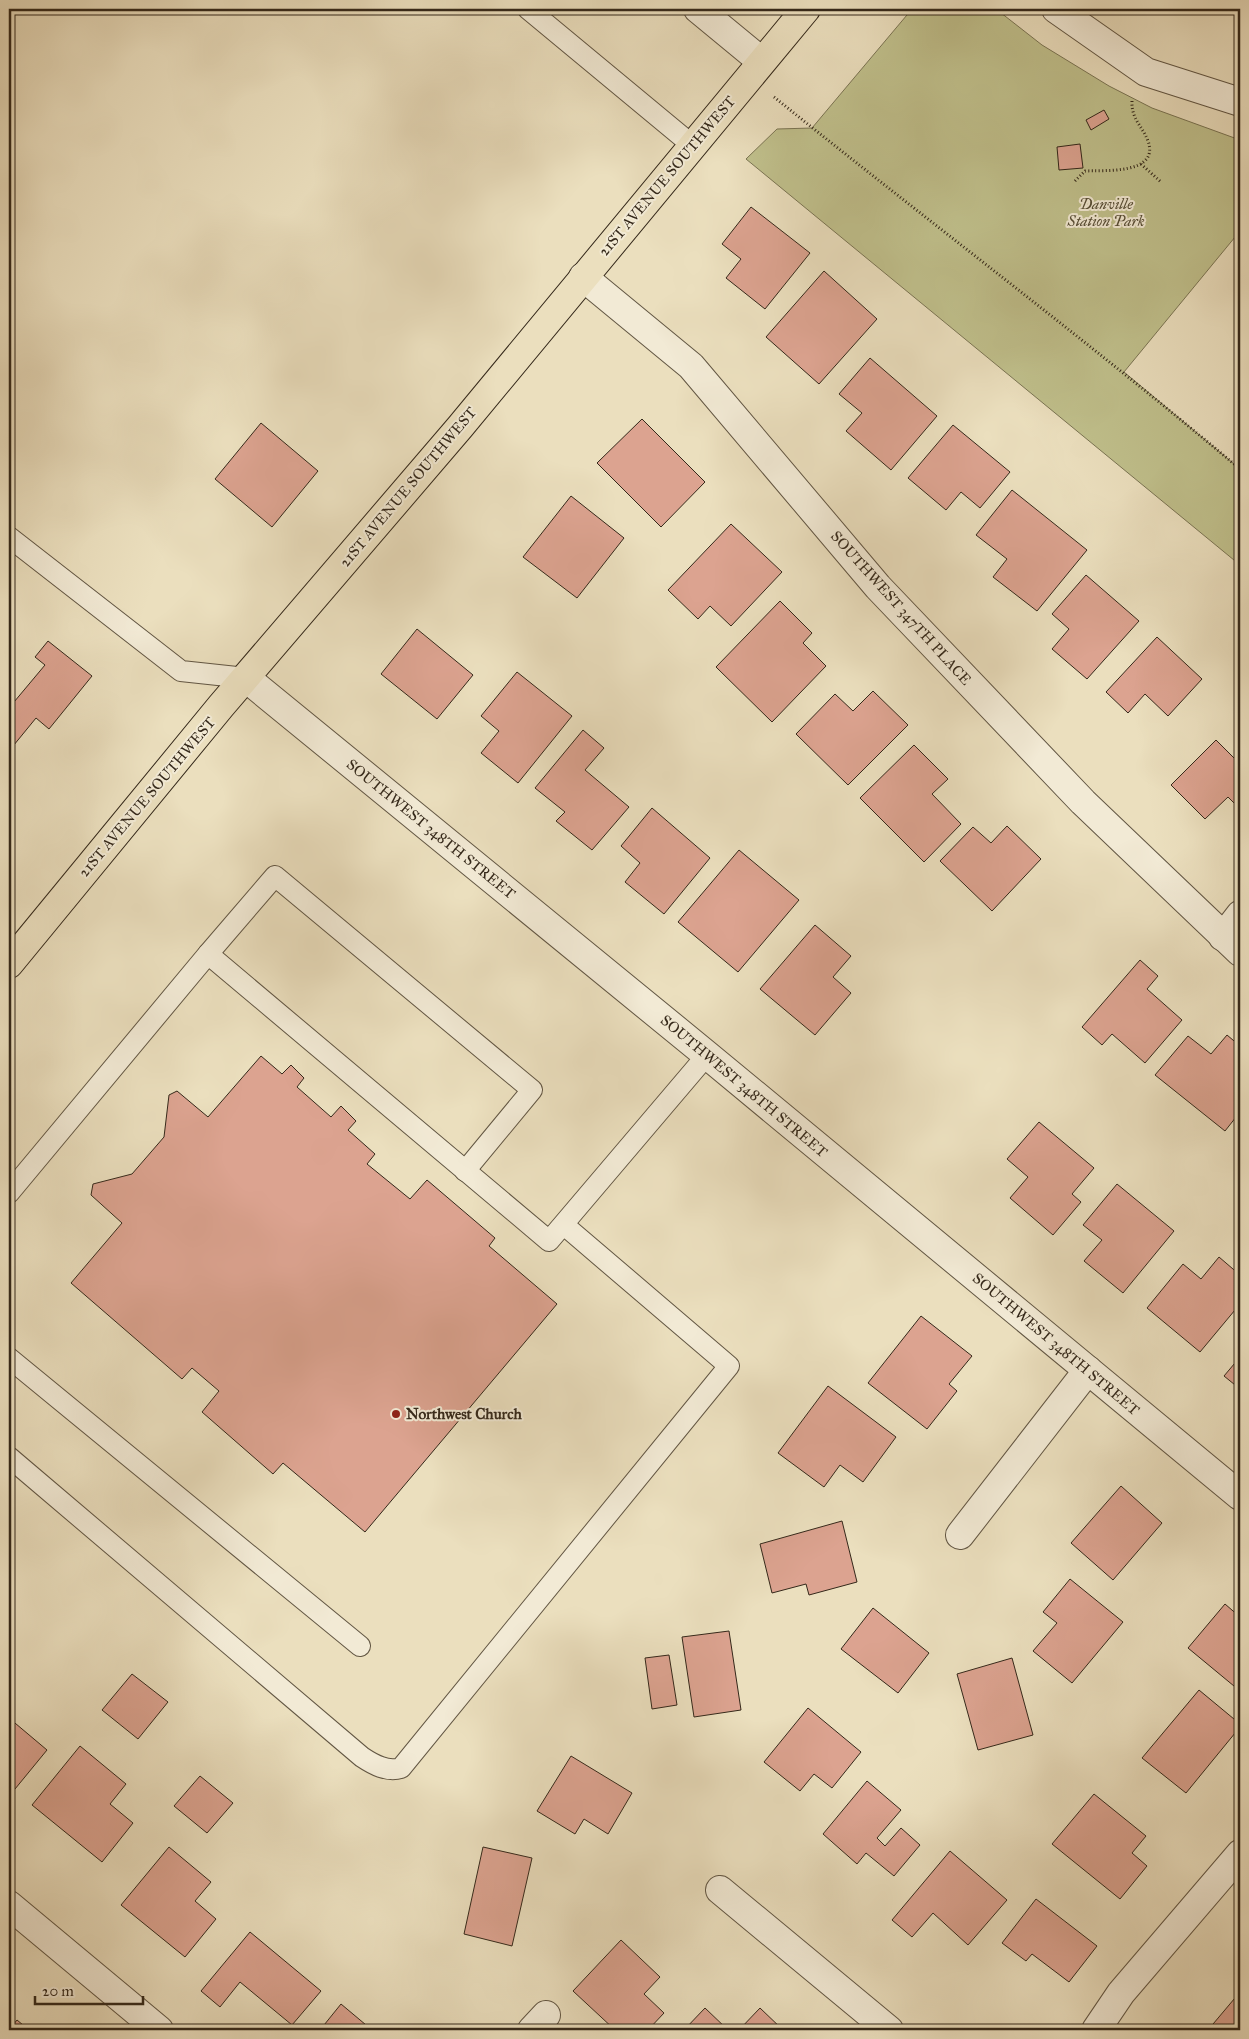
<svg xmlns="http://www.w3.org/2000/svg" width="1249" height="2039" viewBox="0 0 1249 2039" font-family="'IM FELL Great Primer',serif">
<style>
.green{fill:#c0c08c;stroke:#7a7453}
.building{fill:#dca390;stroke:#34281a}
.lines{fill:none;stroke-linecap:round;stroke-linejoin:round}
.service-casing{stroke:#625643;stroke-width:22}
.minor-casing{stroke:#625643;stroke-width:30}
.primary-casing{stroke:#34281a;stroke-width:30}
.path{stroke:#34281a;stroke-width:3;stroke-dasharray:1 2.5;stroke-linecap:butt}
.service{stroke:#f2ead5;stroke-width:20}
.minor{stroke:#f2ead5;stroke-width:28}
.primary{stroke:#ebdfbe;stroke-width:28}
.poi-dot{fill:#8f2418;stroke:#f2ead5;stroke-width:2}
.labels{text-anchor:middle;stroke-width:4;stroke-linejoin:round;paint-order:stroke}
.street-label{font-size:15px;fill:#34281a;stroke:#f2ead5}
.park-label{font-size:15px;font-style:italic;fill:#574e36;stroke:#f2ead5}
.poi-label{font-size:15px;font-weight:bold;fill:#34281a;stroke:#f2ead5;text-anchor:start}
</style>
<rect width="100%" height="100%" fill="#ebdfbe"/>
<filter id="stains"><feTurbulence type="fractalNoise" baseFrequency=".004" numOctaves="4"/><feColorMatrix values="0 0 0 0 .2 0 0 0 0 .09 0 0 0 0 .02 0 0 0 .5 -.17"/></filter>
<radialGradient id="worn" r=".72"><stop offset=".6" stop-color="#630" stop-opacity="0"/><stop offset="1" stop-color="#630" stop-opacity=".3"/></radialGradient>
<polygon class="green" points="912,9 996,9 1042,45 1109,86 1152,108 1240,140 1240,231 1124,372 1240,469 1240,565 746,159 777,129 812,128"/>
<g class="building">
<polygon points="1104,110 1109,119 1091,130 1086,120"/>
<polygon points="1080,144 1083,168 1059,170 1057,147"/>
<polygon points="751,207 810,253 765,309 726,278 741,259 722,244"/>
<polygon points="824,271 877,319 819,384 766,337"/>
<polygon points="870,358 937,416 891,470 846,431 862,413 839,394"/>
<polygon points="642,419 705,482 661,527 597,463"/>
<polygon points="261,423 318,471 272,527 215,479"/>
<polygon points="953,425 1010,472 980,508 961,492 946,510 908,478"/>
<polygon points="1012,490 1087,550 1037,611 993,577 1007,559 976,535"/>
<polygon points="571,496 624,538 577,598 523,557"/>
<polygon points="731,524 782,572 731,626 710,606 698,619 668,590"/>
<polygon points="1086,575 1139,621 1087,679 1052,649 1069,629 1052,614"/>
<polygon points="780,601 812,633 803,643 826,666 772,722 716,667"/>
<polygon points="417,629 473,675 437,719 381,674"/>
<polygon points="1157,637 1202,679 1168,716 1145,694 1128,713 1106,692"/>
<polygon points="48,641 92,676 49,729 36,718 9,751 9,697 14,702 45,665 35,657"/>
<polygon points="517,672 572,716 518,783 481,753 499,731 481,716"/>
<polygon points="873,691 908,725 848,785 796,734 835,694 853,711"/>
<polygon points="583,730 604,748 585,770 629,807 592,850 556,821 565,812 535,788"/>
<polygon points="1216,740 1240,764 1240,809 1228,797 1205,819 1171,785"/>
<polygon points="914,745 948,779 932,794 961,824 924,862 860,798"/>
<polygon points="652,808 710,858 664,914 625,882 640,863 621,846"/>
<polygon points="1007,826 1041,859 992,911 940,861 973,827 991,843"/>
<polygon points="739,850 799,900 738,972 678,922"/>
<polygon points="815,925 851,956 833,977 851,993 815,1035 760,989"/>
<polygon points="1140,960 1158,976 1147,989 1182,1020 1145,1063 1112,1034 1102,1045 1082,1027"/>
<polygon points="1227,1035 1240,1046 1240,1112 1225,1131 1155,1075 1188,1036 1211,1054"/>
<polygon points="261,1056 282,1074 291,1065 304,1078 297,1087 331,1117 341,1106 356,1121 348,1130 375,1154 367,1164 410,1199 427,1180 495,1238 489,1246 557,1304 365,1532 283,1463 273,1474 202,1412 219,1391 192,1368 182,1379 71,1283 122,1223 91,1195 93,1184 132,1174 164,1137 169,1095 177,1091 208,1117"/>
<polygon points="1039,1122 1094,1168 1072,1194 1081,1202 1053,1235 1010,1198 1028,1177 1007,1159"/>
<polygon points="1117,1184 1174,1231 1123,1293 1084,1261 1102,1240 1083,1225"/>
<polygon points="1219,1257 1240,1275 1240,1304 1200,1352 1147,1308 1183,1264 1201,1279"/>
<polygon points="921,1316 972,1356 949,1384 957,1391 927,1429 868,1383"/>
<polygon points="1240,1357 1240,1389 1224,1376"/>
<polygon points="828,1386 896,1437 863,1482 840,1465 824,1487 778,1453"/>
<polygon points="1121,1486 1162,1523 1113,1580 1071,1543"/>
<polygon points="842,1521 857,1582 809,1595 806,1584 772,1593 760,1544"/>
<polygon points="1070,1579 1123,1622 1072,1683 1033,1651 1057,1623 1043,1612"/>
<polygon points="1225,1604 1240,1617 1240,1691 1188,1648"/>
<polygon points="873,1608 929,1653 898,1693 841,1649"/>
<polygon points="729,1631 741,1710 694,1717 682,1637"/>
<polygon points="669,1655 677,1705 652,1709 645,1658"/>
<polygon points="1012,1658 1033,1735 978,1750 957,1674"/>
<polygon points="132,1674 168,1702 138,1739 102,1710"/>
<polygon points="1199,1690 1240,1724 1240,1727 1186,1793 1142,1758"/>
<polygon points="808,1708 861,1752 832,1788 814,1774 800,1791 764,1762"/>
<polygon points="9,1718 47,1750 15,1789 9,1784"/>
<polygon points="80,1746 126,1784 110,1804 133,1823 102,1862 32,1805"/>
<polygon points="571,1756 632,1793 608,1834 584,1819 575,1834 537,1811"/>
<polygon points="200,1776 233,1803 207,1833 174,1806"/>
<polygon points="867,1781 901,1810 877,1838 885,1846 901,1828 920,1845 894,1876 866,1853 857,1864 823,1834"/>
<polygon points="1094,1794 1146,1836 1132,1853 1147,1866 1120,1899 1052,1844"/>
<polygon points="169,1847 211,1882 195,1901 216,1919 185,1957 121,1905"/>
<polygon points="483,1847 532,1858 512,1946 464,1934"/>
<polygon points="950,1851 1007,1900 968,1945 933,1913 912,1937 892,1920"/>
<polygon points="1036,1899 1097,1946 1069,1982 1032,1954 1026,1961 1002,1943"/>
<polygon points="250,1932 321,1991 292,2025 240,1982 220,2007 201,1991"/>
<polygon points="621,1940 660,1977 644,1994 664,2013 648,2030 615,2030 573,1991"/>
<polygon points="1240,1992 1240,2030 1208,2030"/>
<polygon points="341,2004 372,2030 320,2030"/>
<polygon points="705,2008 728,2030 684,2030"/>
<polygon points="760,2008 783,2030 739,2030"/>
<polygon points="17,2020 29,2030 9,2030"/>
</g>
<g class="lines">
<g class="service-casing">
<g id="service">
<polyline points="528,9 692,145"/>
<polyline points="9,537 181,671 246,678"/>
<polyline points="208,954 275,876 532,1090 465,1171"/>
<polyline points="9,1193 208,954 549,1241 707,1055"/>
<polyline points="9,1358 360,1646"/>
<path d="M9,1457L362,1757C374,1765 387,1772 401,1768L729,1366L564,1225"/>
</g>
</g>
<g class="minor-casing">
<g id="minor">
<polyline points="698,9 761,61"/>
<polyline points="1056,9 1146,72 1240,102"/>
<polyline points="583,277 691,366 878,587 1083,802 1240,952"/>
<polyline points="246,678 707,1055 1240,1496"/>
<polyline points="1223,937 1240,915"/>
<polyline points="960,1535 1088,1370"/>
<polyline points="720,1890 889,2030"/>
<polyline points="9,1905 159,2030"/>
<polyline points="532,2030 546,2015"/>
<polyline points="1096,2030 1121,1993 1240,1854"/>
</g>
</g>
<g class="primary-casing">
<polyline id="primary" points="9,964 221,706 460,427 806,9"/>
</g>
<g class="path">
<path d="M774,97C929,222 1088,341 1240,469"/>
<polyline points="1141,164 1161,182"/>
<path d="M1075,181L1085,171C1103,170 1160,175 1148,141C1143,127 1131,119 1132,101"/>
</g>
<use href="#service" class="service"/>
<use href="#minor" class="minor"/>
<use href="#primary" class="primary"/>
</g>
<circle class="poi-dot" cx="396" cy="1414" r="5"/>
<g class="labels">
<g class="street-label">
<text transform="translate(667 176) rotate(-50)" y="5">21ST AVENUE SOUTHWEST</text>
<text transform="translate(408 487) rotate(-50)" y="5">21ST AVENUE SOUTHWEST</text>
<text transform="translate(901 608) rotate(48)" y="5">SOUTHWEST 347TH PLACE</text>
<text transform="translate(147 797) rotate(-50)" y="5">21ST AVENUE SOUTHWEST</text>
<text transform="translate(431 829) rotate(39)" y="5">SOUTHWEST 348TH STREET</text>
<text transform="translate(744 1086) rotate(40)" y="5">SOUTHWEST 348TH STREET</text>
<text transform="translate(1056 1344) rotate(40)" y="5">SOUTHWEST 348TH STREET</text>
</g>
<g class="park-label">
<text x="1106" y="209">Danville<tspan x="1106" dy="17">Station Park</tspan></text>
</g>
<g class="poi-label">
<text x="406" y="1419">Northwest Church</text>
</g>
</g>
<rect width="1249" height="2039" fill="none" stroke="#ebdfbe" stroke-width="30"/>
<rect x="10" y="10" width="1229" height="2019" fill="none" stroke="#34281a" stroke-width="2.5"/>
<rect x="15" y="15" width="1219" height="2009" fill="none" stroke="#34281a"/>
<path d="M35 1996v8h108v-8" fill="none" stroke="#34281a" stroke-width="2.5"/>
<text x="42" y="1996" font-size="15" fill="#34281a" stroke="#f2ead5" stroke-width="4" paint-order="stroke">20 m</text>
<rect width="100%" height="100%" filter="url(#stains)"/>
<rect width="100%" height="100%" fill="url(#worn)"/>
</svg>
